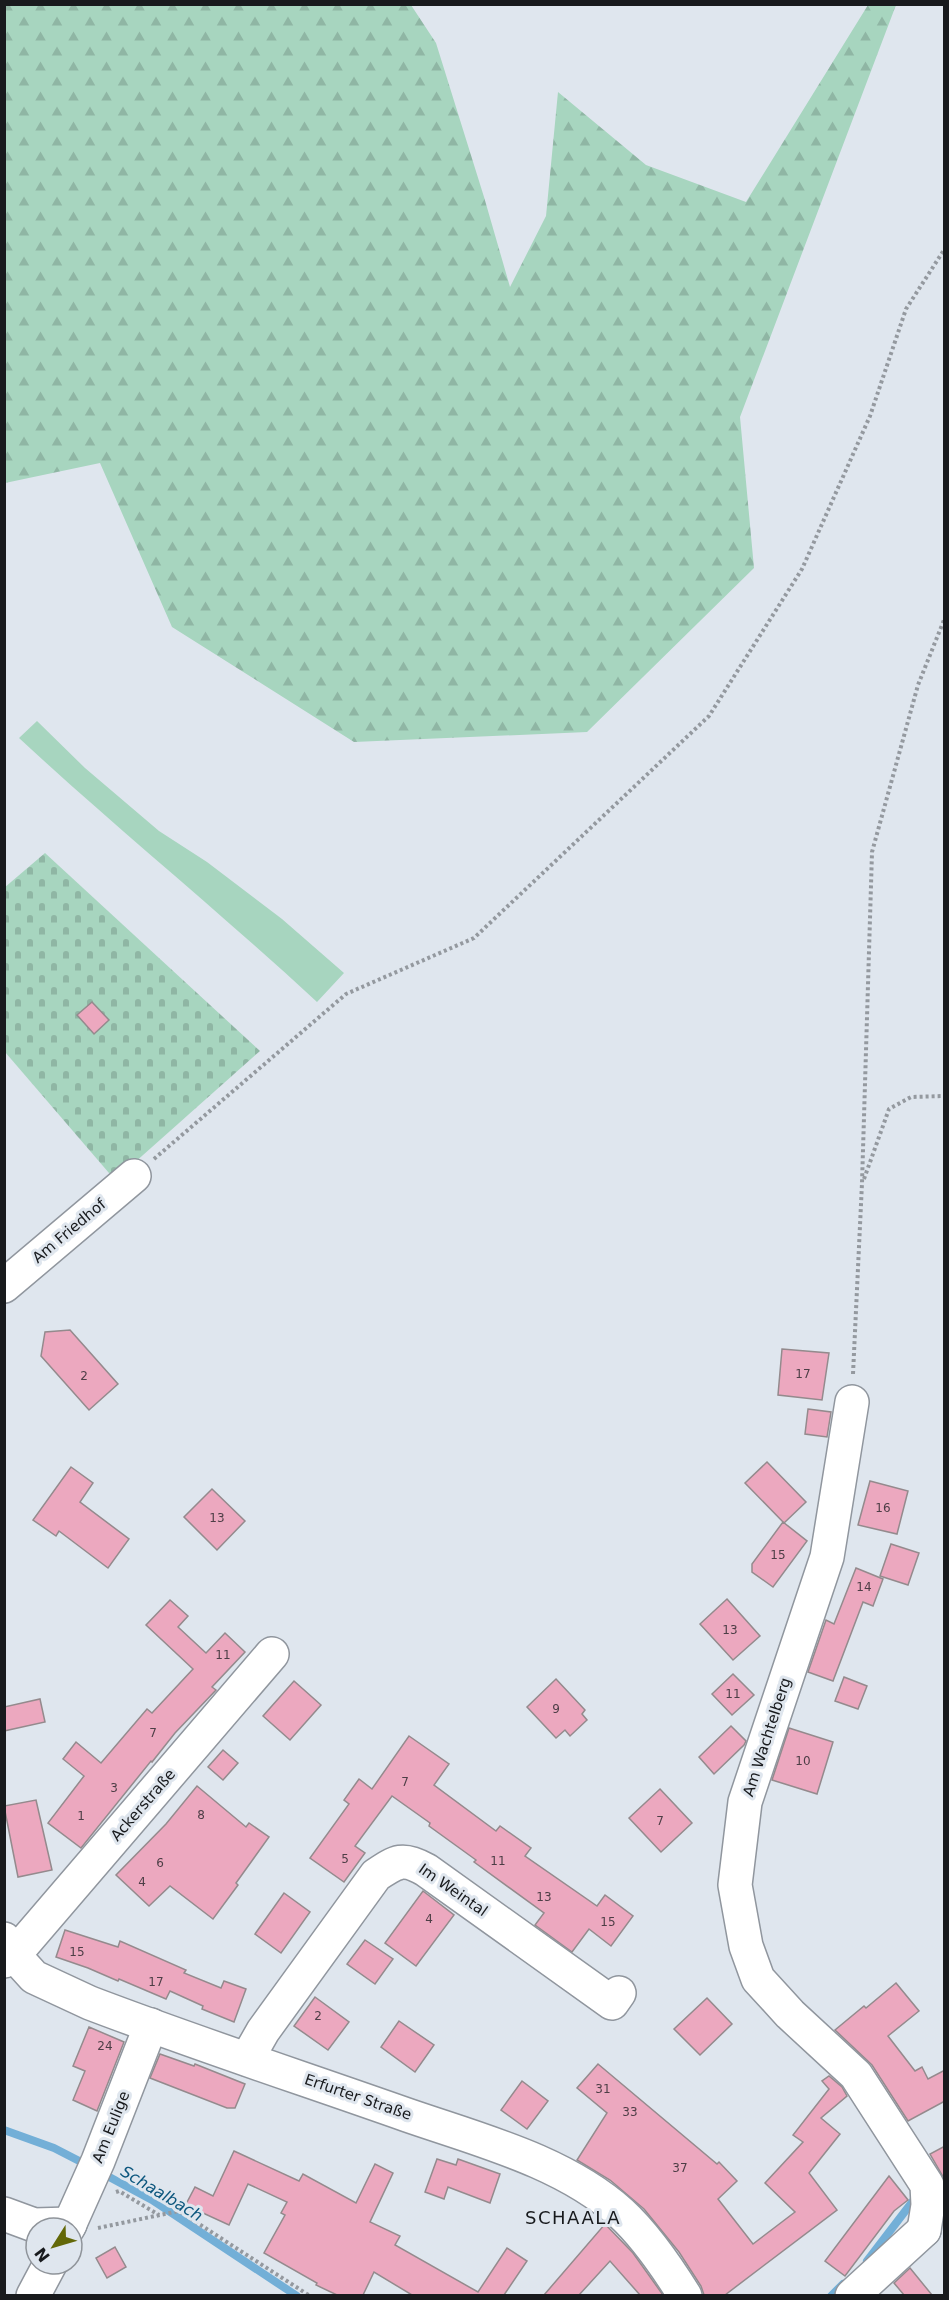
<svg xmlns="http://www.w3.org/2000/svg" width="949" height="2300" viewBox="0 0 949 2300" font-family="'DejaVu Sans',sans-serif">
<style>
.forest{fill:url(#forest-firs)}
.cemetery{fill:url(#cemetery-stones)}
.garden{fill:#a7d5bf}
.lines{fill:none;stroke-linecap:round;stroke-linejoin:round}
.stream{stroke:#73afd7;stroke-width:8}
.building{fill:#eca8bf;stroke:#948a8d;stroke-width:1.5}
.minor-casing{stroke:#90969e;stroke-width:36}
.path{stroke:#94999f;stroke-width:4;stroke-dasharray:3 3;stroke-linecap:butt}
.minor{stroke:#fff;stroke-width:33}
.labels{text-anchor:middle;stroke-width:6;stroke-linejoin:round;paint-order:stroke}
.number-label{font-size:12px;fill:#4d3e46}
.street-label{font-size:15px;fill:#181a1d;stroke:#dfe6ee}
.water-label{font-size:16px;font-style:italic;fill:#0d577e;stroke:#dfe6ee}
.quarter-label{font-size:18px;letter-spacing:1.5px;fill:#181a1d;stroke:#dfe6ee}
</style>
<defs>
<pattern id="forest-firs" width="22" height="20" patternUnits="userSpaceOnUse" patternTransform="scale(1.5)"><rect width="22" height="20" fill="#a7d5bf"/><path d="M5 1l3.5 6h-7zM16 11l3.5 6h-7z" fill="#8fb6a4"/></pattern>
<pattern id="cemetery-stones" width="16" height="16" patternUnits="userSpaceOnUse" patternTransform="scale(1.5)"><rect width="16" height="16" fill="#a7d5bf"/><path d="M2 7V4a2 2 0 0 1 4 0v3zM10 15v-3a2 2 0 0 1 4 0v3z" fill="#8fb6a4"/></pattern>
</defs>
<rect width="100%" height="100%" fill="#dfe6ee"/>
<polygon class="forest" points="4,5 411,5 436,43 484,197 510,287 546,216 558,92 646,165 746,202 868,5 896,5 740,417 754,568 587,732 354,742 172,627 100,463 5,483"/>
<polygon class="cemetery" points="45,853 260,1051 115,1180 5,1052 4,888"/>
<path class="garden" d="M37,721L85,768L159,831L207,862L282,919L344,973L317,1002C220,912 116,828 19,738Z"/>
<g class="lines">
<g class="stream">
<polyline points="4,2130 54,2148 87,2165"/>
<polyline points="100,2172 152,2200 297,2296"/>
<polyline points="867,2261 916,2197"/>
<polyline points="831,2296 843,2284"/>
</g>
</g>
<g class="building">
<polygon points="92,1002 109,1020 94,1034 77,1015"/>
<polygon points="70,1330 118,1384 89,1410 41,1356 45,1332"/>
<polygon points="782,1349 829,1353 822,1400 778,1395"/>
<polygon points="808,1409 831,1412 827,1437 805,1434"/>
<polygon points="767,1462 806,1502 784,1523 745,1483"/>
<polygon points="71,1467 93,1483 80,1502 129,1539 108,1568 59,1531 56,1536 33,1520"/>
<polygon points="870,1481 908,1491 897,1534 858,1525"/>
<polygon points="212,1489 245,1521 217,1550 184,1517"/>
<polygon points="783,1522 807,1541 773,1587 752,1572 752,1564"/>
<polygon points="891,1544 919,1553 908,1585 880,1576"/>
<polygon points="856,1568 883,1579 873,1606 863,1602 833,1681 808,1672 826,1620 834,1624"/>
<polygon points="727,1599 760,1636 733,1660 700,1624"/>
<polygon points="170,1600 188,1616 178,1627 206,1653 225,1633 245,1652 212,1687 216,1690 175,1733 152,1762 151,1761 81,1848 48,1823 84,1776 63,1759 76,1742 101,1763 147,1709 152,1713 193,1669 146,1625"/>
<polygon points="733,1674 754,1695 732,1715 712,1694"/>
<polygon points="844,1677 867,1686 858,1709 835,1701"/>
<polygon points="556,1679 585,1710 582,1714 587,1720 570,1736 565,1730 556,1738 527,1707"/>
<polygon points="294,1681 321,1705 290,1740 263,1716"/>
<polygon points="40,1699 45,1722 4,1731 4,1707"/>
<polygon points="731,1726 746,1741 744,1745 714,1774 699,1757"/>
<polygon points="789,1728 833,1742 817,1794 772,1780"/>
<polygon points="409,1736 449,1764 434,1785 496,1831 500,1826 531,1848 525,1856 597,1906 605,1895 633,1916 611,1946 589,1929 572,1952 535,1925 544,1913 474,1862 476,1860 429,1826 430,1823 392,1796 355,1846 365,1853 344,1882 310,1858 349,1804 344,1800 359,1779 372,1789"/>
<polygon points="223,1750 238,1763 223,1780 208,1767"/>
<polygon points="197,1786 246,1827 249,1823 269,1837 236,1883 238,1885 213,1919 170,1886 149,1906 116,1875 166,1824"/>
<polygon points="660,1789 692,1823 661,1852 629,1818"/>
<polygon points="36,1800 52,1870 18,1877 4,1806"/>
<polygon points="423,1891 454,1915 416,1966 385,1943"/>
<polygon points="284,1893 310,1912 281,1953 255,1934"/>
<polygon points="65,1930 118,1947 120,1941 186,1970 184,1973 221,1988 224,1981 246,1989 234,2022 202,2009 203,2006 170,1991 166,1999 119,1979 118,1981 88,1968 56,1957"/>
<polygon points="365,1940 393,1959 375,1984 347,1964"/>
<polygon points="896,1983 919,2011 888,2036 915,2071 922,2067 928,2079 945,2070 945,2101 908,2121 872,2065 835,2030 864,2006 866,2008"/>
<polygon points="315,1997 349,2022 328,2050 294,2026"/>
<polygon points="707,1998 732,2024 700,2055 674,2029"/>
<polygon points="399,2021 434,2045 415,2072 381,2047"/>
<polygon points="89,2027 124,2042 97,2111 73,2100 85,2071 73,2066"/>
<polygon points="160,2054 194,2066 195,2064 245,2084 235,2108 227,2108 150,2078"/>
<polygon points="598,2064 717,2164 719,2162 737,2181 718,2199 753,2244 795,2212 765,2183 803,2142 793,2135 829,2089 822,2081 829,2076 842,2087 847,2096 821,2118 840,2134 809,2173 837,2210 725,2295 704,2295 701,2286 679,2252 644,2209 610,2180 577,2160 607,2113 577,2088"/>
<polygon points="522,2081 548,2101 527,2129 501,2110"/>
<polygon points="945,2146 945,2180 930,2154"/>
<polygon points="234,2151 299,2181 303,2174 356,2203 375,2164 393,2173 370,2222 400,2236 395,2245 478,2292 507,2248 527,2261 504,2295 412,2295 374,2272 363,2295 337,2295 316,2285 317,2283 264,2253 285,2215 281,2213 287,2202 248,2184 229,2225 203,2213 201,2217 184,2208 195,2187 213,2196"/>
<polygon points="437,2159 456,2165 458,2159 500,2174 490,2203 448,2187 444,2199 425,2192"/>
<polygon points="889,2176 908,2200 894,2211 845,2276 825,2261"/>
<polygon points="605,2224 633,2253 663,2295 640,2295 610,2261 579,2295 544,2295"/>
<polygon points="115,2247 126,2267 107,2278 96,2258"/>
<polygon points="910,2268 932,2295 904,2295 894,2283"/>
</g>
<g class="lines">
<g class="minor-casing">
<g id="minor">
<polyline points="4,1286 134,1176"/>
<polyline points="852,1402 827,1557 745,1802 735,1885 746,1946 758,1979 790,2014 856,2075 927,2185 928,2205 924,2230"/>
<path d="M4,1939L14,1955L34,1977L90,2003C195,2043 302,2078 407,2115C479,2140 563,2161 621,2213C646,2236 667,2267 685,2296"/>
<polyline points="4,1961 14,1955 272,1654"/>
<path d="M247,2059L263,2031L376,1875C397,1861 403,1857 426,1870L612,2003L619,1993"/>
<polyline points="4,2214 34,2225 70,2224"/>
<polyline points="68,2228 98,2161 151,2025"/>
<polyline points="33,2296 50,2264"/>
<polyline points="852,2296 924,2230"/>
</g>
</g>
<g class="path">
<polyline points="154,1159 346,994 474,938 709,716 802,569 870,416 906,309 944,250"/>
<polyline points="864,1179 889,1109 911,1097 944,1096"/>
<polyline points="853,1374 862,1183 872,852 918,685 944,620"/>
<polyline points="116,2192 119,2191 159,2215"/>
<polyline points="98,2228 179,2211 310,2296"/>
</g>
<use href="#minor" class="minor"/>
</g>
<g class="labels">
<g class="number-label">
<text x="803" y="1378">17</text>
<text x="84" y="1380">2</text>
<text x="883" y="1512">16</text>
<text x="217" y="1522">13</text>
<text x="778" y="1559">15</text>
<text x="864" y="1591">14</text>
<text x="730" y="1634">13</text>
<text x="223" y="1659">11</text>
<text x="733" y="1698">11</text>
<text x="556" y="1713">9</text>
<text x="153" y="1737">7</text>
<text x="803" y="1765">10</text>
<text x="405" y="1786">7</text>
<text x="114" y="1792">3</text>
<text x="201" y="1819">8</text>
<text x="81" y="1820">1</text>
<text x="660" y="1825">7</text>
<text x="345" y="1863">5</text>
<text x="498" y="1865">11</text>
<text x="160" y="1867">6</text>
<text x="142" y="1886">4</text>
<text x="544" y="1901">13</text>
<text x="429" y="1923">4</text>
<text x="608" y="1926">15</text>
<text x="77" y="1956">15</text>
<text x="156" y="1986">17</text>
<text x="318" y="2020">2</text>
<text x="105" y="2050">24</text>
<text x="603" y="2093">31</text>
<text x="630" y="2116">33</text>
<text x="680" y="2172">37</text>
</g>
<g class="street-label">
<text transform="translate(69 1231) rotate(-40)" y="5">Am Friedhof</text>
<text transform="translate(767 1737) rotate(-72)" y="5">Am Wachtelberg</text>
<text transform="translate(143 1805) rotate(-49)" y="5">Ackerstraße</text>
<text transform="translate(453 1890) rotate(35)" y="5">Im Weintal</text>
<text transform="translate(358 2097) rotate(19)" y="5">Erfurter Straße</text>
<text transform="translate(111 2127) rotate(-68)" y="5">Am Eulige</text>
</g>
<g class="water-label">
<text transform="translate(162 2193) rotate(31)" y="6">Schaalbach</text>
</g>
<g class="quarter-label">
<text x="573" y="2224">SCHAALA</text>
</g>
</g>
<rect width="949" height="2300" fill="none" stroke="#181a1d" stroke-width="12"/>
<g transform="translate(54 2246) rotate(233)"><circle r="28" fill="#dfe6ee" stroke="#8f949a" stroke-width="1.5"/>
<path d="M0-4.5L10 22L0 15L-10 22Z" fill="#636808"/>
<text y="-9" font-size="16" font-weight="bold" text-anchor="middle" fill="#181a1d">N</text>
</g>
</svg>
